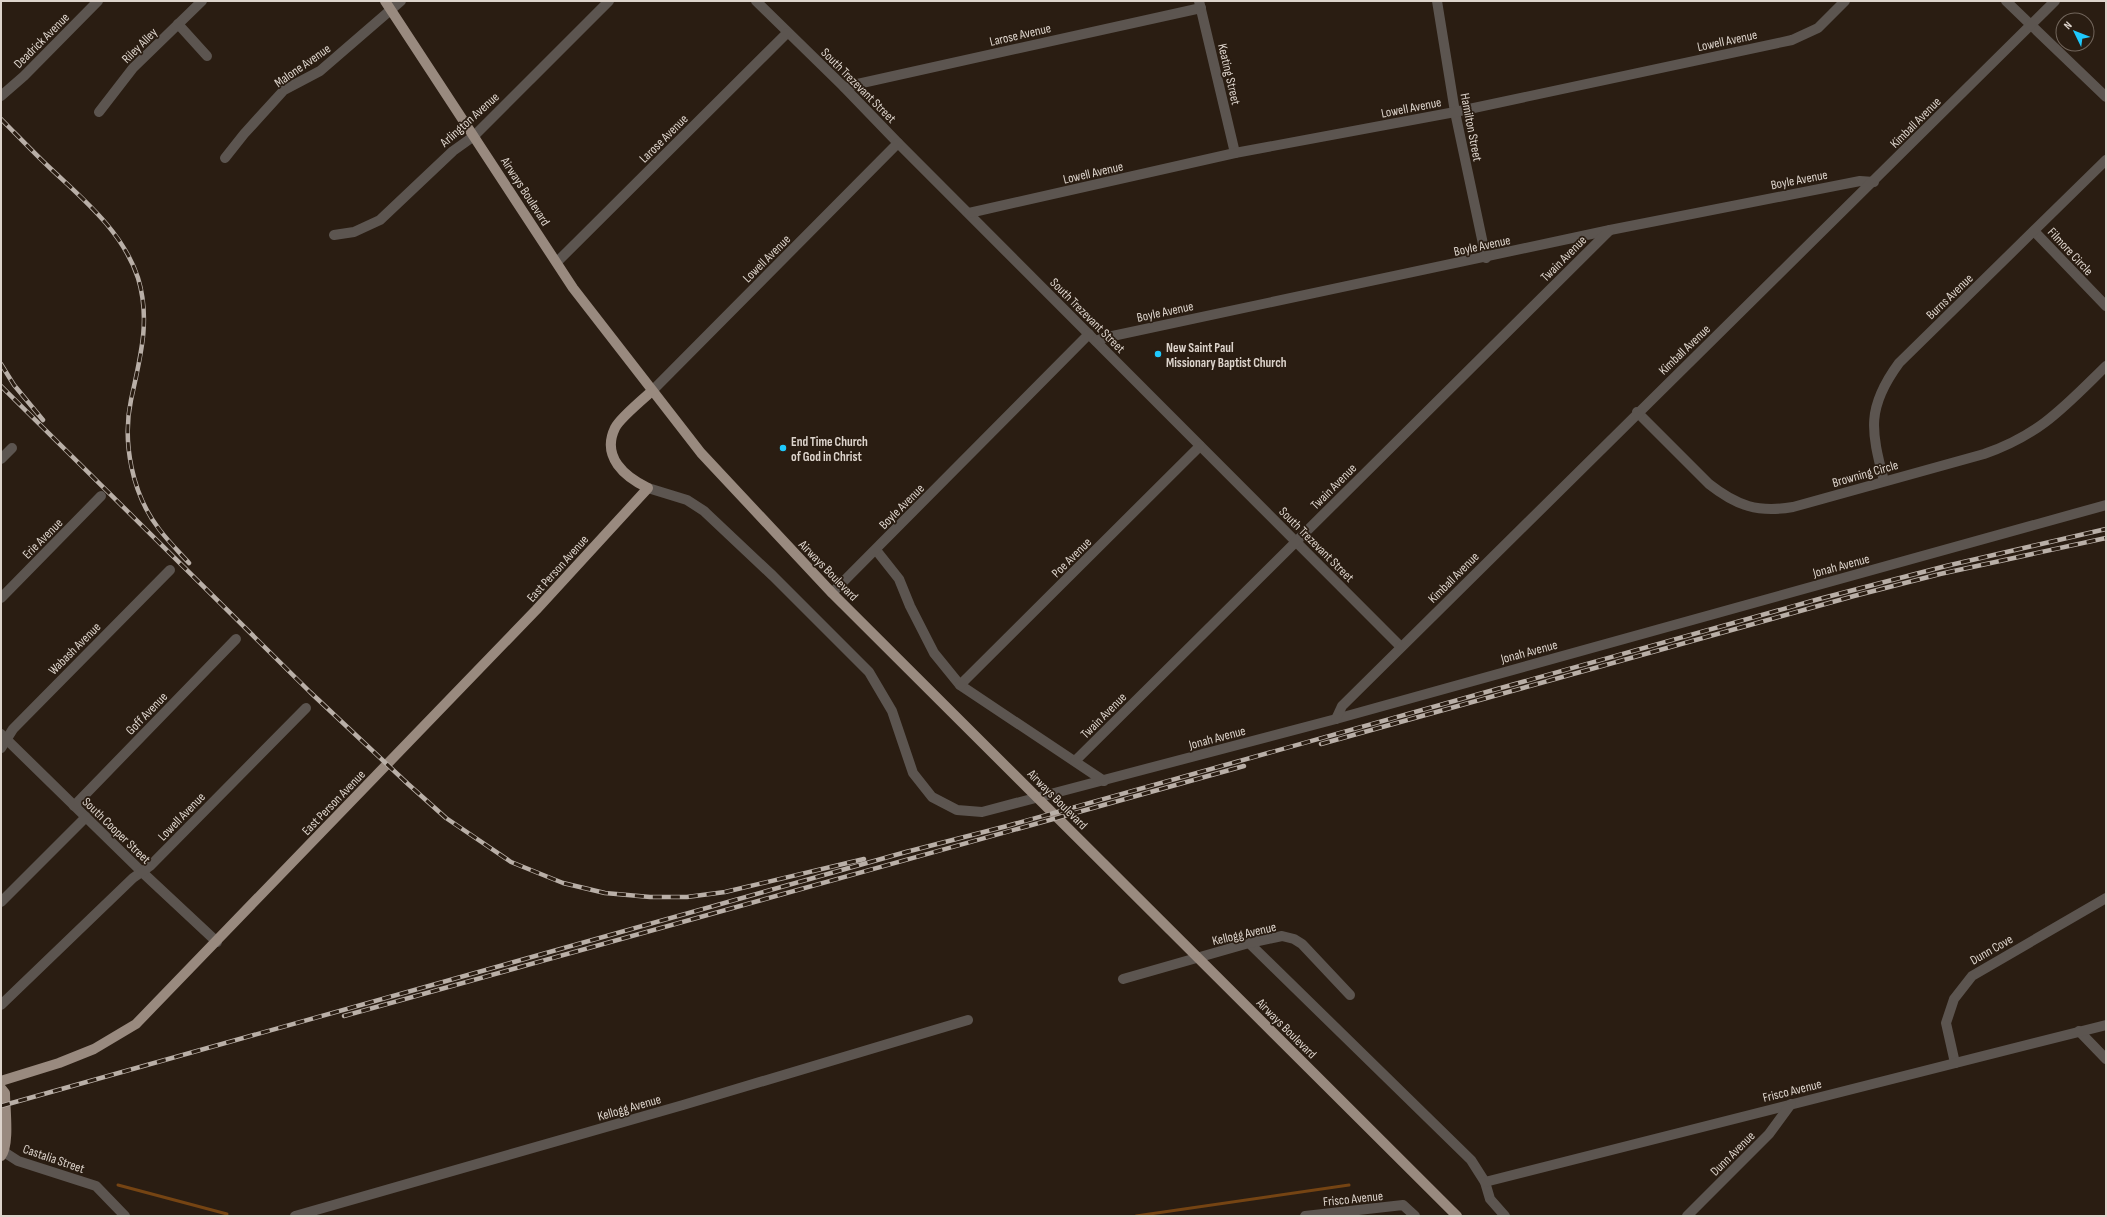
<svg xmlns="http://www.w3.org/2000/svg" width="2107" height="1217" viewBox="0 0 2107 1217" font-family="'Sofia Sans Condensed',sans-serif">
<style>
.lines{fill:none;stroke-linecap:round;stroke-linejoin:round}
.stream{stroke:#754413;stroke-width:3}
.minor{stroke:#5c5550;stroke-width:10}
.major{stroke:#998a7f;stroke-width:10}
.rail-casing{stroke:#b9afa7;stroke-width:4.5}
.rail{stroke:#2a1d12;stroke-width:3;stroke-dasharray:9;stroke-linecap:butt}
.poi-dot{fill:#1fc9fd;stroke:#2a1d12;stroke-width:1.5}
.labels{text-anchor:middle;stroke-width:3.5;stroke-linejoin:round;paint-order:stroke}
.street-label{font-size:13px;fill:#ddd4cc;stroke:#2a1d12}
.poi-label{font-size:13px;font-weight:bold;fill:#ddd4cc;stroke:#2a1d12;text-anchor:start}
</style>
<rect width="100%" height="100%" fill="#2a1d12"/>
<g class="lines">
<g class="stream">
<polyline points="118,1185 227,1214"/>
<polyline points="1136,1216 1349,1185"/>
</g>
<g class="minor">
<polyline points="756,1 844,87 898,143 1401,647"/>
<polyline points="1199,1 1235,153"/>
<polyline points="1437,1 1455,112 1486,258"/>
<polyline points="2006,1 2106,97"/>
<polyline points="178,24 207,56"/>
<polyline points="844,87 1201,8"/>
<polyline points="1,96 24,76 98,1"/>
<polyline points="99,112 133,68 202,1"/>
<polyline points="225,158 244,134 284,90 320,71 401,1"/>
<polyline points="969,213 1235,153 1455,112 1792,40 1818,28 1845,1"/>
<polyline points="2034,231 2106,306"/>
<polyline points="334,235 354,232 380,220 453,151 474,136 609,1"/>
<polyline points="557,262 787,33"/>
<polyline points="1096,341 1103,338 1610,230 1860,181 1874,182"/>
<polyline points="652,391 898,143"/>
<path d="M1637,412L1709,484C1737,506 1758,513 1793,507L1984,454C2040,435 2065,406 2106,366"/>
<polyline points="1,459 12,448"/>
<path d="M1884,481C1871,430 1866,408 1899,363L2106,160"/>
<polyline points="648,488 687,500 704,511 773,576 869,672 892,711 913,773 932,797 957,810 982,812 1336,719 2106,505"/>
<polyline points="876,550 899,579 910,606 934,653 960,685 1104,781"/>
<polyline points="832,593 1089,334"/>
<polyline points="1,598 101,496"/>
<polyline points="960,685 1200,446"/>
<path d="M1336,719L1342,706C1578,470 1818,237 2055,1"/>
<polyline points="1,734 142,872 217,942"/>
<polyline points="1,748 13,729 170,570"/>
<polyline points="1075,761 1610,230"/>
<polyline points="74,806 236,639"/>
<polyline points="1,902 86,817"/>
<polyline points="1249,943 1471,1160 1485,1182 1490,1199 1505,1216"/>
<polyline points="1123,979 1249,943 1282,936 1294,939 1302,944 1350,995"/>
<polyline points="1,1005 133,878 150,866 306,708"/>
<polyline points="2079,1031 2106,1059"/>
<polyline points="1955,1063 1946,1023 1954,999 1972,976 2106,898"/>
<polyline points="4,1152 18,1161 96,1186 125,1216"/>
<polyline points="1485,1182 2106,1025"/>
<polyline points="295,1216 683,1105 968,1020"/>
<polyline points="1305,1216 1403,1205 1415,1216"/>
<polyline points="1687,1216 1769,1134 1791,1104"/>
</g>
<g class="major">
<polyline points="385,1 573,288 701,453 832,593 1457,1216"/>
<path d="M1,1081L59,1063L94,1049L136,1024L536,610L648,488C625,477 601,457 615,428C619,419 643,399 652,391"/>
<path d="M1,1088L5,1093C5,1108 10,1145 1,1156"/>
</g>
<g class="rail-casing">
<g id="rail">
<path d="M1,119C17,135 33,152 50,168C84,200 123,232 138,278C151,320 140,358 131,400C122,442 132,494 159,529C168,541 179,552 189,563"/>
<polyline points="1,364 14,385 43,420"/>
<polyline points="1,386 310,692 408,784 446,818 511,862 563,883 605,893 650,897 687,897 725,892 864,859"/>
<polyline points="1321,744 1854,596 1940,574 2106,538"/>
<polyline points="344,1016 1244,766"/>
<polyline points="1,1106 906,852 1007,826 1819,599 1946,566 2106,529"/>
</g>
</g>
<use href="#rail" class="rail"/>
</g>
<g class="poi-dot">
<circle cx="1158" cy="354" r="4"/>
<circle cx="783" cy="448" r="4"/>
</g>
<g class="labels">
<g class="street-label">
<text transform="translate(1020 34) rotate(-13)" y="5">Larose Avenue</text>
<text transform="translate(41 40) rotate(-45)" y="5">Deadrick Avenue</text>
<text transform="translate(1727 40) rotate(-12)" y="5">Lowell Avenue</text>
<text transform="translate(139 45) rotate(-45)" y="5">Riley Alley</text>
<text transform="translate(302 65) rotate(-35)" y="5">Malone Avenue</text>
<text transform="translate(1230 74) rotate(77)" y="5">Keating Street</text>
<text transform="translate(859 85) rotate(45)" y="5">South Trezevant Street</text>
<text transform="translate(1411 107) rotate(-11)" y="5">Lowell Avenue</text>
<text transform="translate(469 119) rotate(-42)" y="5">Arlington Avenue</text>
<text transform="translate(1915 122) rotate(-45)" y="5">Kimball Avenue</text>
<text transform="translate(1472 127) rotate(79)" y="5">Hamilton Street</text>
<text transform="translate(663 138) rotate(-45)" y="5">Larose Avenue</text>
<text transform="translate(1093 172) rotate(-13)" y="5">Lowell Avenue</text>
<text transform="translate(1799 179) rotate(-11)" y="5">Boyle Avenue</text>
<text transform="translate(526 191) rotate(57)" y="5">Airways Boulevard</text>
<text transform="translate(1482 245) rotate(-12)" y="5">Boyle Avenue</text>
<text transform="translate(2071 251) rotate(47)" y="5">Filmore Circle</text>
<text transform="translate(766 258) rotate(-45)" y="5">Lowell Avenue</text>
<text transform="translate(1563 258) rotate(-45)" y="5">Twain Avenue</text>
<text transform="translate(1949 296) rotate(-44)" y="5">Burns Avenue</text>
<text transform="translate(1165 311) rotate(-12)" y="5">Boyle Avenue</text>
<text transform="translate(1088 315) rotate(45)" y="5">South Trezevant Street</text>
<text transform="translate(1684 349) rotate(-44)" y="5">Kimball Avenue</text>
<text transform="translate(1865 473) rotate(-16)" y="5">Browning Circle</text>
<text transform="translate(1333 486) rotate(-45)" y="5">Twain Avenue</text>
<text transform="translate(901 506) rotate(-45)" y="5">Boyle Avenue</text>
<text transform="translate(42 538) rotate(-45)" y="5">Erie Avenue</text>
<text transform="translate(1317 544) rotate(45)" y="5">South Trezevant Street</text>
<text transform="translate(1071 557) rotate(-45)" y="5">Poe Avenue</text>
<text transform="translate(1841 565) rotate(-15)" y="5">Jonah Avenue</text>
<text transform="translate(557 568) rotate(-48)" y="5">East Person Avenue</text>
<text transform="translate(829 570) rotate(46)" y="5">Airways Boulevard</text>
<text transform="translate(1453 577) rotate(-45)" y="5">Kimball Avenue</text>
<text transform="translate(74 648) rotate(-45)" y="5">Wabash Avenue</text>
<text transform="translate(1529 651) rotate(-15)" y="5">Jonah Avenue</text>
<text transform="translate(146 713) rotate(-46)" y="5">Goff Avenue</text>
<text transform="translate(1103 715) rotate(-45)" y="5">Twain Avenue</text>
<text transform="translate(1217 737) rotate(-15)" y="5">Jonah Avenue</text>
<text transform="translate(1058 799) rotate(45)" y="5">Airways Boulevard</text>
<text transform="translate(333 802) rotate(-46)" y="5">East Person Avenue</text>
<text transform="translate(181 816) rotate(-46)" y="5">Lowell Avenue</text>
<text transform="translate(117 830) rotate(44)" y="5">South Cooper Street</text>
<text transform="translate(1244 933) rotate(-13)" y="5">Kellogg Avenue</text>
<text transform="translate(1991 949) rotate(-30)" y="5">Dunn Cove</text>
<text transform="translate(1287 1028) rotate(45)" y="5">Airways Boulevard</text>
<text transform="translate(1792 1090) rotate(-14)" y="5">Frisco Avenue</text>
<text transform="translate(629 1107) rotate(-16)" y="5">Kellogg Avenue</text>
<text transform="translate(1732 1153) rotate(-45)" y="5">Dunn Avenue</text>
<text transform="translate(54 1158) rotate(19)" y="5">Castalia Street</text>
<text transform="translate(1353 1198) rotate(-6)" y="5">Frisco Avenue</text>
</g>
<g class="poi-label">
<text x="1166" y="352">New Saint Paul<tspan x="1166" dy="15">Missionary Baptist Church</tspan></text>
<text x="791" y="446">End Time Church<tspan x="791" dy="15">of God in Christ</tspan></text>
</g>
</g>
<rect width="2107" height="1217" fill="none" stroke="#ddd4cc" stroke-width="4"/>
<g transform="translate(2075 32) rotate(313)"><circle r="19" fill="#2a1d12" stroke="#72665c"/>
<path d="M0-3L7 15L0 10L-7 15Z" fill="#1fc9fd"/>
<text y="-6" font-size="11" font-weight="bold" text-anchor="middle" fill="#ddd4cc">N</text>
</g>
</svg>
